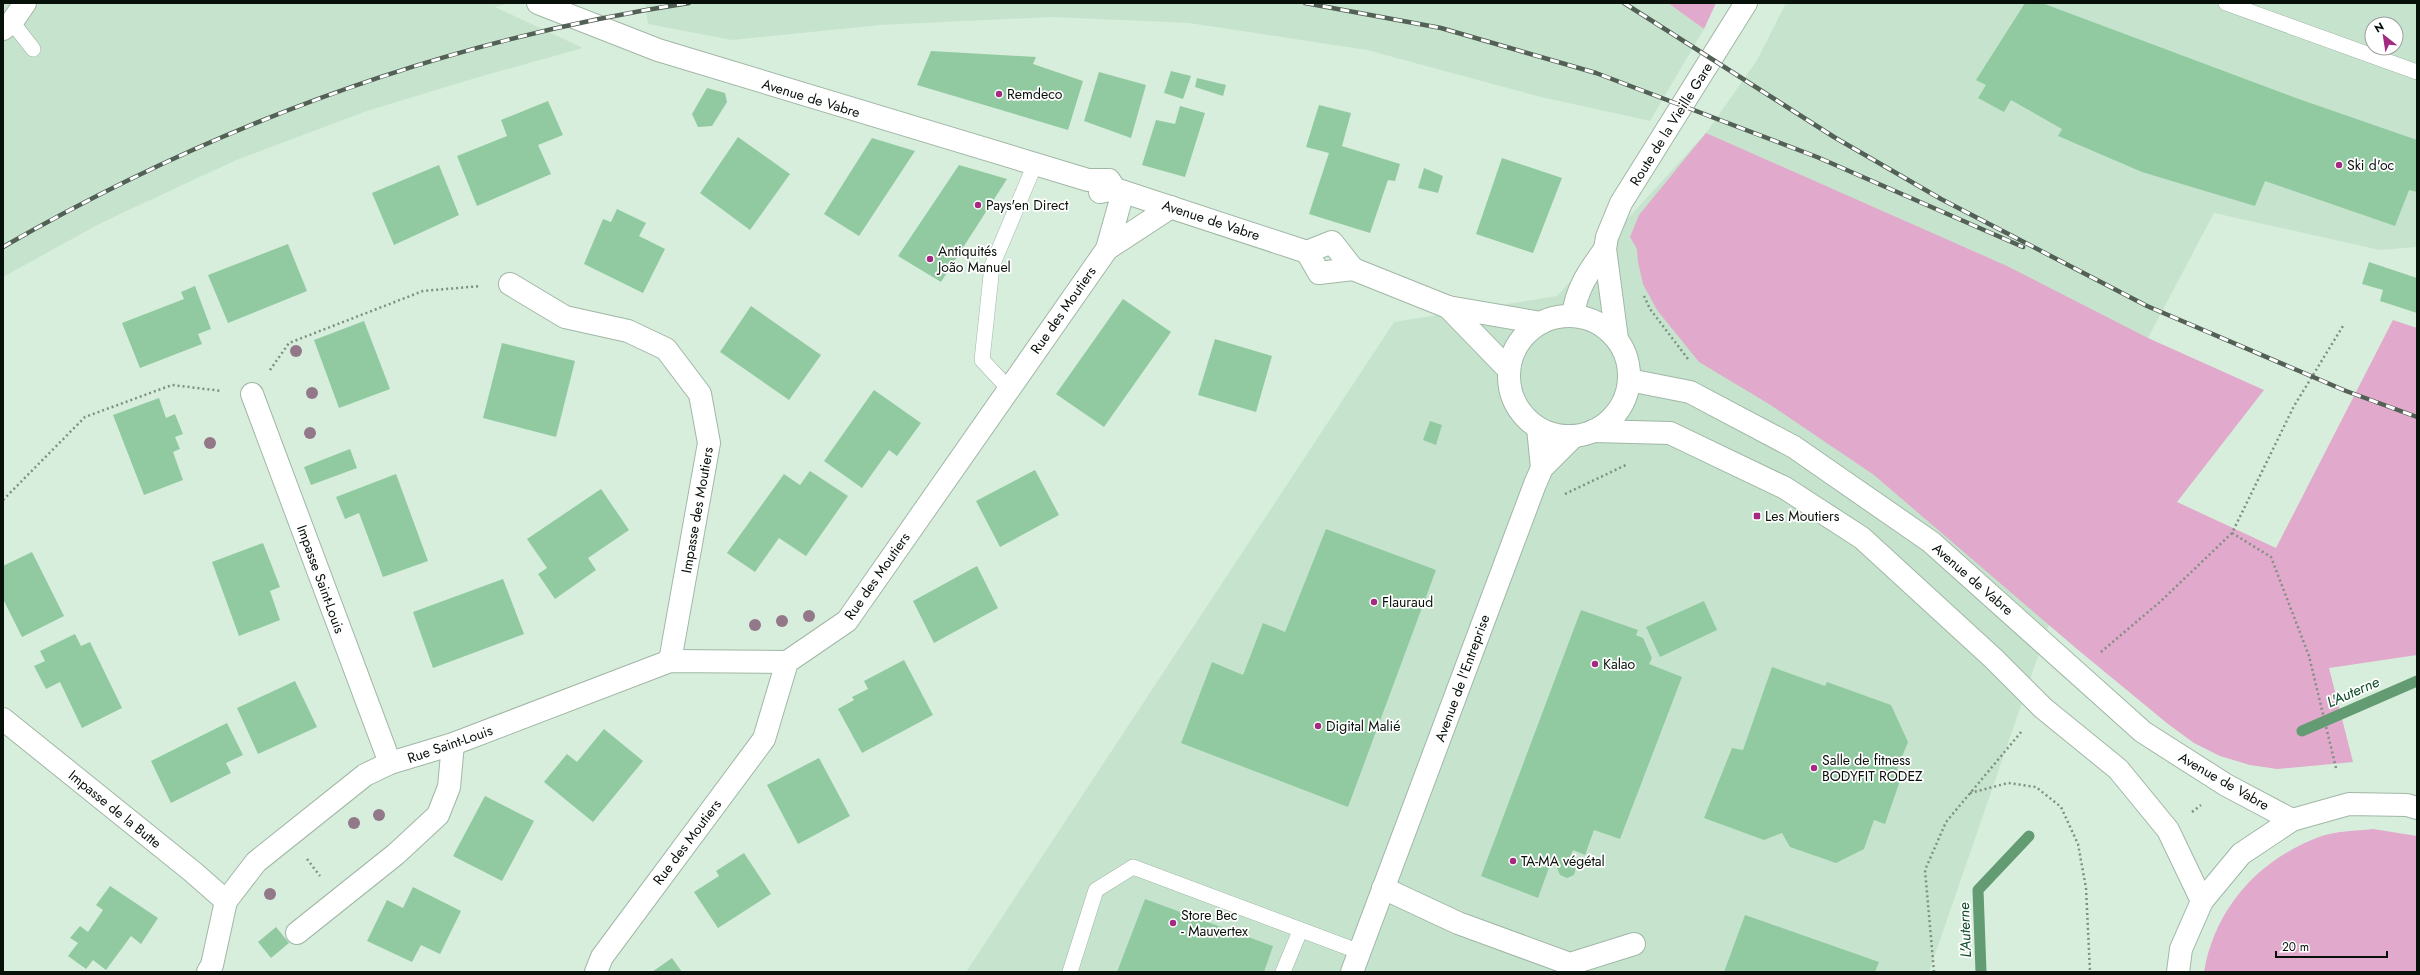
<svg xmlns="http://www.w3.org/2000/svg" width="2420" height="975" viewBox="0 0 2420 975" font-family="Jost,sans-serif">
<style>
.built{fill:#c6e4cd;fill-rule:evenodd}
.green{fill:#e1a9cb}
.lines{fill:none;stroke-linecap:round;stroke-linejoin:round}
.stream{stroke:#639b72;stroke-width:11}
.building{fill:#91caa0}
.lane-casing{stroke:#a1b7a6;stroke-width:16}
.street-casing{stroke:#a1b7a6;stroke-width:24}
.secondary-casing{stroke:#a1b7a6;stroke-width:24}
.primary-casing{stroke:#a1b7a6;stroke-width:24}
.path{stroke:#7f8f82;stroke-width:2.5;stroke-dasharray:2 3;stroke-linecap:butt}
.lane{stroke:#fff;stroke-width:15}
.street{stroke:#fff;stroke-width:22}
.secondary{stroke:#fff;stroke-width:22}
.primary{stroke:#fff;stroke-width:22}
.rail-casing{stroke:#536056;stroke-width:4.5}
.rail{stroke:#fff;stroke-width:3;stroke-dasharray:9;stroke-linecap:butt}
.tree{fill:#93788a}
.poi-dot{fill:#a32a80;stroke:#fff;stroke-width:1.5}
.labels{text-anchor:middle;stroke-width:3.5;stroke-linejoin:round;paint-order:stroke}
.poi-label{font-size:14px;fill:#08100a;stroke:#fff;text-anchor:start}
.street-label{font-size:14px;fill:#08100a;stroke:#fff}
.water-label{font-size:15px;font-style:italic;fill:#0f5029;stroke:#fff}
</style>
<rect width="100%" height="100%" fill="#d7eedc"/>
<g class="built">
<polygon points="3,3 510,3 495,7 583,48 479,77 367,111 234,161 101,223 3,277"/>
<polygon points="645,3 1668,3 1704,29 1650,121 1541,97 1367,50 1189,23 1053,17 880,25 732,40 648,24"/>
<path d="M1786,3H2417V247L2380,250L2214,213L2148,338L1929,972H966L1394,322L1557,296L1706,133L1757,60ZM2372,24H2396V48H2372Z"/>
</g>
<g class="green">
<polygon points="1668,3 1716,3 1704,29"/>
<polygon points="1706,133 2007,266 2148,338 2264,390 2177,502 2276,548 2393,320 2417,328 2417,655 2329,668 2353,762 2277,769 2250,765 2220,756 2194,743 2168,724 2077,649 1874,475 1769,404 1699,362 1657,310 1643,284 1638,262 1637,249 1630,237 1639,215"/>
<path d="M2373,829L2417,836V972H2204C2215,908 2258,860 2319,837C2335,831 2356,831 2373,829Z"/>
</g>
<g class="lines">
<g class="stream">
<polyline points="2302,731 2417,681"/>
<polyline points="1981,972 1978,890 2029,836"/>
</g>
</g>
<g class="building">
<polygon points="2025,3 2042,3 2296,98 2417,140 2417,192 2409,190 2395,226 2265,181 2255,206 2142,172 2058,136 2062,129 2011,100 2004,112 1978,98 1986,85 1976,80"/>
<polygon points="931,51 1036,57 1033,64 1083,81 1068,130 917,85"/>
<polygon points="1171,71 1191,76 1183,99 1164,93"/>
<polygon points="1099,72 1146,85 1131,138 1084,121"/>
<polygon points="1197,78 1226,85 1223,96 1195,87"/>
<polygon points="707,88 725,93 727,102 712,126 698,127 692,114"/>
<polygon points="548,101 563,135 538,145 551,174 477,206 457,156 507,136 501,120"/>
<polygon points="1319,105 1351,113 1342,146 1400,164 1395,181 1388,180 1370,233 1309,214 1329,153 1306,147"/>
<polygon points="1180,106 1205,113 1185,177 1142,165 1156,120 1175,124"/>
<polygon points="738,137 790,174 750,230 700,193"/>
<polygon points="872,138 915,151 859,236 824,214"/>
<polygon points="1502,158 1562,178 1533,253 1476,234"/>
<polygon points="439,165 459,215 394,245 372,193"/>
<polygon points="959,165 1007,179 941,282 898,256"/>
<polygon points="1424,168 1443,176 1438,193 1418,188"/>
<polygon points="617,209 646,223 639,236 665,249 643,293 584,264 603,219 611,222"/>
<polygon points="288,244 307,291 228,323 208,275"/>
<polygon points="2369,262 2417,278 2417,313 2380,301 2383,290 2362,284"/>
<polygon points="195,286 211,329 198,334 202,344 140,368 122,323 184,299 181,292"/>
<polygon points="1123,299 1171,332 1104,427 1056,394"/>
<polygon points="751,306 821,355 789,400 720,352"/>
<polygon points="364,321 390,389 339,408 314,340"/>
<polygon points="1215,339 1272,356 1256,412 1198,395"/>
<polygon points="502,343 575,361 556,437 483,418"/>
<polygon points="874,390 921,423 897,456 889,450 862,488 824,461"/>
<polygon points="159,398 166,418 175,414 183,434 175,437 180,449 173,452 183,480 144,495 113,415"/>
<polygon points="1430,421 1442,425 1436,445 1423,440"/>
<polygon points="350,449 357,468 311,485 304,467"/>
<polygon points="1035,470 1059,515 1000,547 976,501"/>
<polygon points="810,471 848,496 806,556 779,538 755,572 727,553 784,474 800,485"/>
<polygon points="396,474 428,561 383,577 359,513 345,519 336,497"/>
<polygon points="601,489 629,530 588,558 596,570 555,599 538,574 547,568 527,539"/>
<polygon points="1326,529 1436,570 1348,807 1181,743 1212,662 1243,675 1263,623 1285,632"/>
<polygon points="263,543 280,587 270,591 280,620 239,636 212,562"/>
<polygon points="32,552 64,616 22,637 3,599 3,566"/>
<polygon points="977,566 998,608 934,643 913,601"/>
<polygon points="503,579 524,634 433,668 413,612"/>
<polygon points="1704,601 1717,630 1660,657 1646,627"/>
<polygon points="1581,610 1638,630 1636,635 1643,638 1652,658 1649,664 1682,677 1620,839 1594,830 1585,855 1573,850 1569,860 1573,861 1576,868 1574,875 1567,878 1560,875 1557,868 1558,864 1551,862 1538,898 1481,876"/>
<polygon points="75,634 81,646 90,642 122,708 82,728 60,682 46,689 34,666 45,661 40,651"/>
<polygon points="904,660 933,715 862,753 838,709 854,700 852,697 868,689 864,681"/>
<polygon points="1772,667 1825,686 1827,682 1891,705 1908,742 1897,769 1903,772 1885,824 1874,820 1864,849 1836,863 1790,847 1782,833 1764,840 1704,818 1732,748 1743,750"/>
<polygon points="295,681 317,727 258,754 237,708"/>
<polygon points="227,723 243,755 226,763 231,773 171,803 151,761"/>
<polygon points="604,729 643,761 593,822 544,782 567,754 577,762"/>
<polygon points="819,758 850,816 798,844 767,785"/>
<polygon points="485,796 534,821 502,881 453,856"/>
<polygon points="744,853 771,894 718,928 694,892 719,876 716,871"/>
<polygon points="110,886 158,918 141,944 131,936 106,970 93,960 86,969 68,956 78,943 70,938 80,926 88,932 103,910 96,905"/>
<polygon points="413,887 461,911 440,954 421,945 412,962 367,941 387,900 403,908"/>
<polygon points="1145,899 1273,946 1264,972 1117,972"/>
<polygon points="1745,915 1879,962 1875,972 1724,972"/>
<polygon points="276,927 289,943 271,958 258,942"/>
<polygon points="672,958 682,972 652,972"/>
</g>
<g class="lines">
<g class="lane-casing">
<g id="lane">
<polyline points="2226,3 2417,72"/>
<polyline points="12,22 33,49"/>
<polyline points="1008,388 982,360 992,266 1035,164"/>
<polyline points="1070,972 1096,890 1133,867 1360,952"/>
<polyline points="1283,972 1300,931"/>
</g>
</g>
<g class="street-casing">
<g id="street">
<polyline points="3,29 12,22 25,3"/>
<polyline points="1123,192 1107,249 1171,207"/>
<polyline points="510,284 565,317 628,331 666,349 700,394 709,443 670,661"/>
<path d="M1573,316C1576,289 1589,271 1605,249"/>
<polyline points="1617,339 1605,249 1607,237 1621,203 1746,3"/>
<polyline points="252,394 390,763"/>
<polyline points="1538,428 1542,468"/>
<polyline points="3,719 193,872 226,901"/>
<polyline points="1383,888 1458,923 1570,964 1634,944"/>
<polyline points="297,933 396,854 438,815 449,787 453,744"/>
<polyline points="208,972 212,965 226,901 256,862 365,775 390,763 453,744 670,661 787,662"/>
<polyline points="596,972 602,957 764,739 787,662 847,621 1107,249"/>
<polyline points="1352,972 1535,484 1542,468 1574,436"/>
</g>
</g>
<g class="secondary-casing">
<g id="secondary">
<polyline points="538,3 658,50 1088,180 1109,180 1115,189"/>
<polyline points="1100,192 1115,189 1307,252 1332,242 1353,269"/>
<polyline points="1307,252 1319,273 1353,269 1448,307 1541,323"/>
<polyline points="1448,307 1509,370"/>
<circle cx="1569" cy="376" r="60"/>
<polyline points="1629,380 1690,392 1794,447 1931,542 2143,732 2226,785 2292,820"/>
<polyline points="1593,431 1670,433 1785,488 1862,538 1994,659 2043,708 2118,769 2168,830 2202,901"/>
</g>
</g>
<g class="primary-casing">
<polyline id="primary" points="2178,972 2181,949 2202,901 2241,854 2292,820 2349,804 2407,805 2417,808"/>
</g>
<g class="path">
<polyline points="1644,296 1650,309 1688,359"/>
<polyline points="270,370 289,343 423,291 481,286"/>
<polyline points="1565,494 1628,464"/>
<polyline points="3,500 85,417 172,385 222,391"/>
<polyline points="2232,533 2271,557 2309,656 2336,768"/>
<polyline points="2101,652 2161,601 2232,533 2294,406 2343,326"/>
<polyline points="1970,793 2008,783 2036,787 2061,807 2078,844 2086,888 2090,972"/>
<polyline points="2192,812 2201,805"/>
<polyline points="307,859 320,876"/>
<polyline points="1934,972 1925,870 1946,822 2022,731"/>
</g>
<use href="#lane" class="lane"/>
<use href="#street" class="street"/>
<use href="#secondary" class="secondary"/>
<use href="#primary" class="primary"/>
<g class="rail-casing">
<g id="rail">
<polyline points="1305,3 1441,28 1596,73 1817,157 2023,247"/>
<polyline points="1624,3 1834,137 1941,199 2147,306 2346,391 2417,417"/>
<path d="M3,247C215,125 446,40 689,3"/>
</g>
</g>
<use href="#rail" class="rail"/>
</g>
<g class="tree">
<circle cx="296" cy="351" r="6"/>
<circle cx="312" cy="393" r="6"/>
<circle cx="310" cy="433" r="6"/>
<circle cx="210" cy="443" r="6"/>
<circle cx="809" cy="616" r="6"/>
<circle cx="782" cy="621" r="6"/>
<circle cx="755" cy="625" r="6"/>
<circle cx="379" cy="815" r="6"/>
<circle cx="354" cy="823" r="6"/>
<circle cx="270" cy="894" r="6"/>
</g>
<g class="poi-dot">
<circle cx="999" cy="94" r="4"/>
<circle cx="2339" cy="165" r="4"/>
<circle cx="978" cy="205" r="4"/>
<circle cx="930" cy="259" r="4"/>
<rect x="1753" y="512" width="8" height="8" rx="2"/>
<circle cx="1374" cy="602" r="4"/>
<circle cx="1595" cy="664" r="4"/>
<circle cx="1318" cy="726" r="4"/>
<circle cx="1814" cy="768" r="4"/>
<circle cx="1513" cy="861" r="4"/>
<circle cx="1173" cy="923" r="4"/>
</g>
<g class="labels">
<g class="poi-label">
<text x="1007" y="99">Remdeco</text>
<text x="2347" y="170">Ski d'oc</text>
<text x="986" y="210">Pays'en Direct</text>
<text x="938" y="256">Antiquités<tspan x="938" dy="16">João Manuel</tspan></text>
<text x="1765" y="521">Les Moutiers</text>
<text x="1382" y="607">Flauraud</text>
<text x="1603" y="669">Kalao</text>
<text x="1326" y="731">Digital Malié</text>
<text x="1822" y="765">Salle de fitness<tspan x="1822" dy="16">BODYFIT RODEZ</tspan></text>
<text x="1521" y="866">TA-MA végétal</text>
<text x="1181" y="920">Store Bec<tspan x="1181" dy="16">- Mauvertex</tspan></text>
</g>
<g class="street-label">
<text transform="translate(811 98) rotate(17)" y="5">Avenue de Vabre</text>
<text transform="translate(1671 124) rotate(-58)" y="5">Route de la Vieille Gare</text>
<text transform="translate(1211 220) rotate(18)" y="5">Avenue de Vabre</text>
<text transform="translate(1063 310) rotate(-55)" y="5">Rue des Moutiers</text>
<text transform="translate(697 510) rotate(-80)" y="5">Impasse des Moutiers</text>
<text transform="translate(877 576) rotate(-55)" y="5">Rue des Moutiers</text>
<text transform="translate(321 579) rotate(70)" y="5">Impasse Saint-Louis</text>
<text transform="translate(1973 579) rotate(41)" y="5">Avenue de Vabre</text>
<text transform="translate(1462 678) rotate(-70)" y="5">Avenue de l'Entreprise</text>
<text transform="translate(450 744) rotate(-19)" y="5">Rue Saint-Louis</text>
<text transform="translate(2224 781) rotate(30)" y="5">Avenue de Vabre</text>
<text transform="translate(115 809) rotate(39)" y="5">Impasse de la Butte</text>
<text transform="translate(687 842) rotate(-53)" y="5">Rue des Moutiers</text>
</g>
<g class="water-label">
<text transform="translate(2353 692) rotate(-24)" y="5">L'Auterne</text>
<text transform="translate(1965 930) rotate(-92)" y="5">L'Auterne</text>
</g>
</g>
<rect width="2420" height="975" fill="none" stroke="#08100a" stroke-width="8"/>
<g transform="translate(2384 36) rotate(330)"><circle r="19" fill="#ffffff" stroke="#9c9f9d"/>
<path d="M0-3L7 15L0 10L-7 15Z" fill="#a32a80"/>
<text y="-6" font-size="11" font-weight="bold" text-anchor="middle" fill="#08100a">N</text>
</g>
<path d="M2276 951v6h111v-6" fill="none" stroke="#08100a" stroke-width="2"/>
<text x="2282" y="951" font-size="12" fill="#08100a" stroke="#ffffff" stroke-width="3" paint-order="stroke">20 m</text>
</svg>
